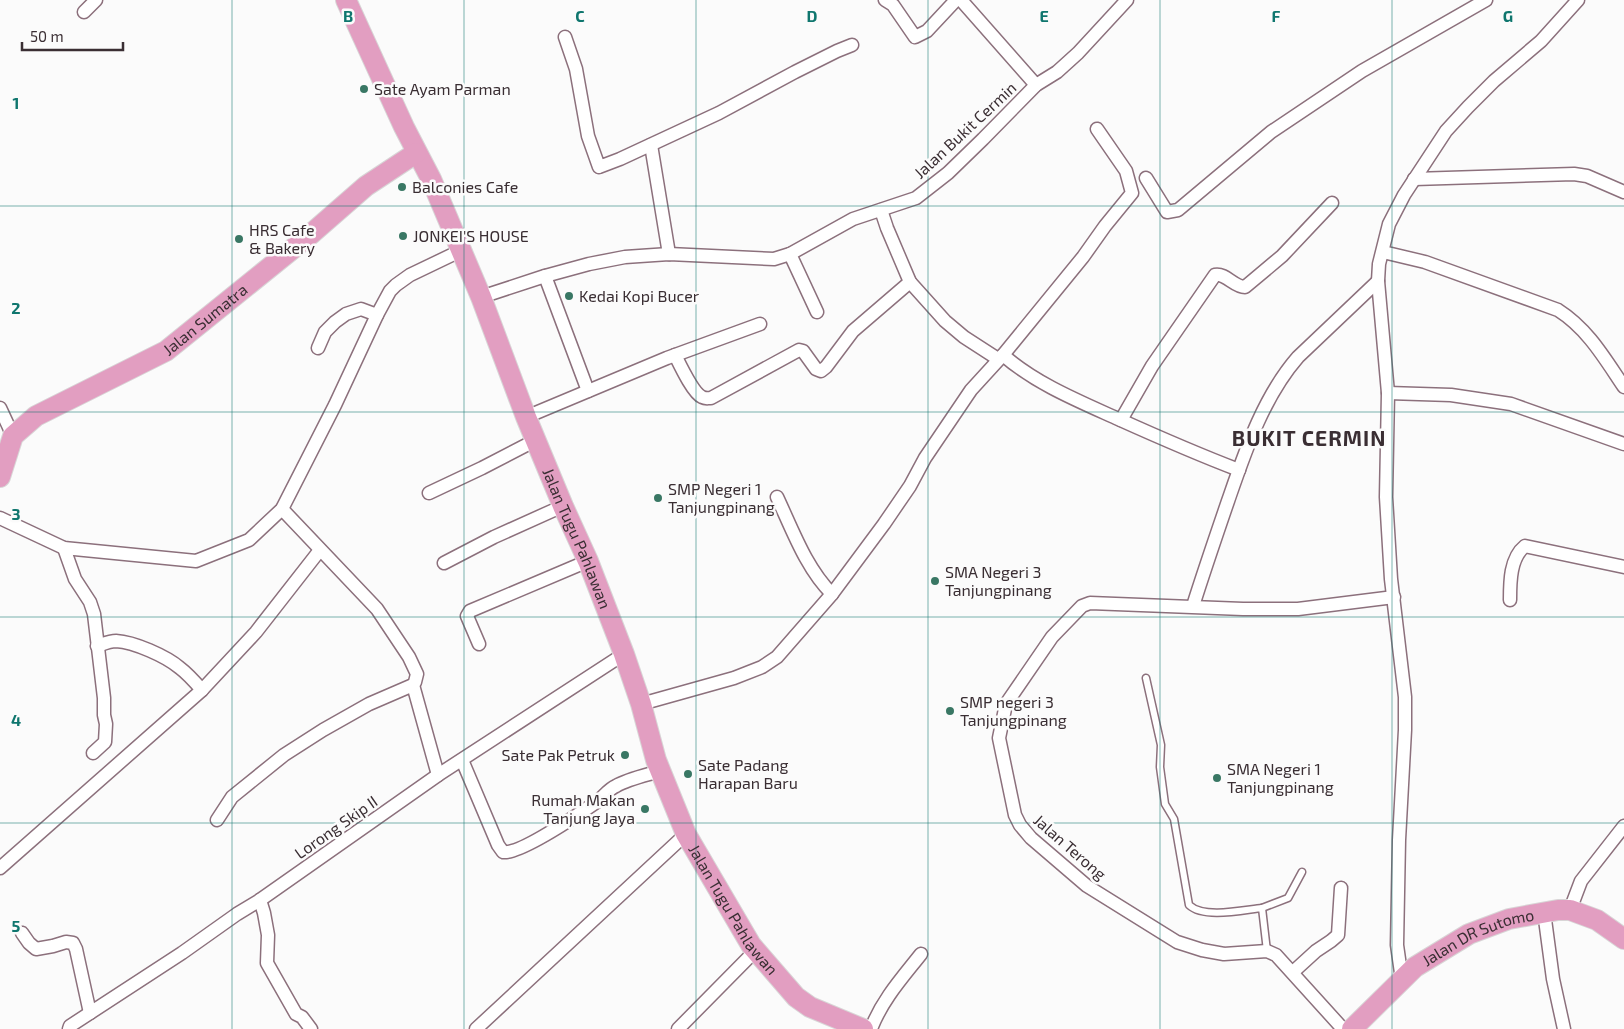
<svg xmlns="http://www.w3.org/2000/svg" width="1624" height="1029" viewBox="0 0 1624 1029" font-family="'Exo 2',sans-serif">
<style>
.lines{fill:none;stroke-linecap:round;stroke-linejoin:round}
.service-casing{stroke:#8c707c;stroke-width:9}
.minor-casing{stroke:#8c707c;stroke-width:15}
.primary-casing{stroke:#d8d5d6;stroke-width:22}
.service{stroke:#fff;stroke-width:6}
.minor{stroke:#fff;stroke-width:12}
.primary{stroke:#e29ec1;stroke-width:20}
.grid{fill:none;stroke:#0f766e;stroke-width:1;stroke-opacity:0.55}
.poi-dot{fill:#397764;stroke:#fbfbfb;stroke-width:2}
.labels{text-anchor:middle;stroke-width:5;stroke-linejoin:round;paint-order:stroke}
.poi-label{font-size:16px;fill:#3a2e33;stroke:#fbfbfb;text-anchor:start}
.street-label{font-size:16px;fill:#3a2e33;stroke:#fbfbfb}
.district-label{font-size:21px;font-weight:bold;letter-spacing:1px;fill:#3a2e33;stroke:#fbfbfb}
.grid-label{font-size:16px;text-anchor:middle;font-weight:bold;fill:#0f766e;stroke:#fbfbfb;stroke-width:5;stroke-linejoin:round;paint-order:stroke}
</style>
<rect width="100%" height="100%" fill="#fbfbfb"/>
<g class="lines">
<g class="service-casing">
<g id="service">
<path d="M1146,678L1161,745L1160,767L1165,804L1174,819L1189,905C1204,919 1243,910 1262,908L1267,951"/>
<polyline points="1262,908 1288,898 1302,872"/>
</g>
</g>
<g class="minor-casing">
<g id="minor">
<polyline points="885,0 893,5 915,37 927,31 956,0"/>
<polyline points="961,0 1036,85"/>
<polyline points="84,12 96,0"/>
<polyline points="565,37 576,69 588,136 599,167 620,159 719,113 795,72 837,51 852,45"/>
<polyline points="651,145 669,254"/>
<polyline points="1146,178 1167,212 1178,210 1271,132 1362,71 1486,0"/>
<polyline points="1414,179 1574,174 1587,176 1624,192"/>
<polyline points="881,210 887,228 910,282 945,321 964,337 998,359"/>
<path d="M1383,252L1425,262L1558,310C1588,329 1605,359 1624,387"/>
<polyline points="790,254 817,312"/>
<polyline points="545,276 588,391"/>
<polyline points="481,297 545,276 589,264 625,257 669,254 774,259 790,254 853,219 916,198 948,173 983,139 1036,85 1057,72 1078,53 1127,0"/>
<polyline points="318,348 325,332 335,322 346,314 361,309 377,315"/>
<path d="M675,355C680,365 693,393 702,397C706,399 707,398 711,398L799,350L803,351L816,369L821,371L826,367L853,331L910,282"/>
<path d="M1003,355C1035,383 1076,400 1116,418C1156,436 1197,454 1239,470"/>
<polyline points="1388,393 1451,395 1511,404 1624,444"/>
<polyline points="0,408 13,436"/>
<polyline points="526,417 667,358 760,324"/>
<path d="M1121,420L1152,366L1215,275C1226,273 1234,287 1245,287L1282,256L1332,203"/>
<polyline points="429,493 482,468 536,440"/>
<path d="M777,497C793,531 806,568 832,594"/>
<polyline points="0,518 64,548 196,561 249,540 282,509 335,405 377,315 390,291 396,285 410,275 460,251"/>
<polyline points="64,548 75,579 90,602 94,614 104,698 104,715 106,724 105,742 93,753"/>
<polyline points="444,563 494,537 563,506"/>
<path d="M1510,600C1510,582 1510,558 1525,546L1624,567"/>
<path d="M1193,606C1204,571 1216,536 1228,501C1245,452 1263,397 1298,357L1378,281"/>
<polyline points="479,644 467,616 470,611 588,561"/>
<path d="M97,646C103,644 110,641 116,641C134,642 166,656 180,668C188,674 195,682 202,690"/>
<polyline points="413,685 438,775"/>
<polyline points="641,704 734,678 762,667 777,657 832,594 884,524 910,486 925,458 971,390 1003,355 1083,257 1105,226 1132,193 1126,171 1097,129"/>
<path d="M462,760L498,845L503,852C520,855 582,812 598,801C604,796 609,789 616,786C628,779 647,775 660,771"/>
<polyline points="217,820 232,797 284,755 323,730 369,704 413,685 415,682 417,674 409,657 377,609 282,509"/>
<polyline points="0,868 202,690 256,632 320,550"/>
<polyline points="260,900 264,913 268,935 267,963 296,1014 302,1017 311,1029"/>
<polyline points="1570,910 1581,881 1624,826"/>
<polyline points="1544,912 1553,979 1564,1029"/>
<polyline points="22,933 29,943 36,949 53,946 66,942 73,943 76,949 90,1013"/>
<polyline points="1293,972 1316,951 1331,941 1338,935 1341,888"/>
<polyline points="1402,980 1397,945 1399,840 1405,730 1405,697 1391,579 1386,497 1388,393 1378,281 1379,264 1389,224 1404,195 1446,131 1468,107 1494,81 1541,41 1578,0"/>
<polyline points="69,1029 70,1026 182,953 237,914 260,900 438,775 624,654"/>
<polyline points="476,1029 686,834"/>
<polyline points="678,1029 756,950"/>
<path d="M871,1029C882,1000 902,978 921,954"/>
<polyline points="1343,1029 1276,955 1267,951 1224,954 1202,950 1177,942 1087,886 1031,838 1020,825 1015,815 999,738 1006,704 1052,637 1082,606 1090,603 1243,609 1298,609 1394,597"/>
</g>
</g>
<g class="primary-casing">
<g id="primary">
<path id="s1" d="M346,0L404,127L431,179L481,297L526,417L563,506L588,561L624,654L641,704L656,760L686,834L751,945L796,997L810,1007L863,1029"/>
<path id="s2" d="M0,477L13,436L36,416L166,351L311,234L366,186L416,153"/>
<path id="s3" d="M1352,1029L1415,967L1469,934L1509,919L1558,910H1570L1597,920L1624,939"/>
</g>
</g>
<use href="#service" class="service"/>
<use href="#minor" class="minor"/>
<use href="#primary" class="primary"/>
</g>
<path class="grid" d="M232,0V1029M464,0V1029M696,0V1029M928,0V1029M1160,0V1029M1392,0V1029M0,206H1624M0,412H1624M0,617H1624M0,823H1624"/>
<g class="poi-dot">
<circle cx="364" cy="89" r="5"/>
<circle cx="402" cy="187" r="5"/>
<circle cx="403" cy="236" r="5"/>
<circle cx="239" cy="239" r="5"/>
<circle cx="569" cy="296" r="5"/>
<circle cx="658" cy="498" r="5"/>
<circle cx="935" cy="581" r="5"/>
<circle cx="950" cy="711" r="5"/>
<circle cx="625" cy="755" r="5"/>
<circle cx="688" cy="774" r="5"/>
<circle cx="1217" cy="778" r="5"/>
<circle cx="645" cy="809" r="5"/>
</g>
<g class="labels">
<g class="poi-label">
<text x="374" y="95">Sate Ayam Parman</text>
<text x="412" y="193">Balconies Cafe</text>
<text x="249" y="236">HRS Cafe<tspan x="249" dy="18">&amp; Bakery</tspan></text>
<text x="413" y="242">JONKEI'S HOUSE</text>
<text x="579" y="302">Kedai Kopi Bucer</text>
<text x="668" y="495">SMP Negeri 1<tspan x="668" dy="18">Tanjungpinang</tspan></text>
<text x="945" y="578">SMA Negeri 3<tspan x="945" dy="18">Tanjungpinang</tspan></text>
<text x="960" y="708">SMP negeri 3<tspan x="960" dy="18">Tanjungpinang</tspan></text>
<text x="615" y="761" text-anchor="end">Sate Pak Petruk</text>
<text x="698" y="771">Sate Padang<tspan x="698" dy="18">Harapan Baru</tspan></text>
<text x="1227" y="775">SMA Negeri 1<tspan x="1227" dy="18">Tanjungpinang</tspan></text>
<text x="635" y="806" text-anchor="end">Rumah Makan<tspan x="635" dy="18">Tanjung Jaya</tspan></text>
</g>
<g class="street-label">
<text transform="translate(965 130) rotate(-43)" y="6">Jalan Bukit Cermin</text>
<text dy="6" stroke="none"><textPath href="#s2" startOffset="269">Jalan Sumatra</textPath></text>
<text dy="6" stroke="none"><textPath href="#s1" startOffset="586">Jalan Tugu Pahlawan</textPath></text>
<text transform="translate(336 827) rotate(-35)" y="6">Lorong Skip II</text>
<text transform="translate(1070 847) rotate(41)" y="6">Jalan Terong</text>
<text dy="6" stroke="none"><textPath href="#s1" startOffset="991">Jalan Tugu Pahlawan</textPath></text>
<text dy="6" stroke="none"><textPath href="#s3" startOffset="159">Jalan DR Sutomo</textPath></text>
</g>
<g class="district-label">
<text x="1309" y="446">BUKIT CERMIN</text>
</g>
</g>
<g class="grid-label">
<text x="348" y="22">B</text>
<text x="580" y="22">C</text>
<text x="812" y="22">D</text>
<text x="1044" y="22">E</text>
<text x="1276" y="22">F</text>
<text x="1508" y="22">G</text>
<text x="16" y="109">1</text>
<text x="16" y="314">2</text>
<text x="16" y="520">3</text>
<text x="16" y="726">4</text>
<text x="16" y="932">5</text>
</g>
<path d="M22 42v8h101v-8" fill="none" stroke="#3a2e33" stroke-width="2.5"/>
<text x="30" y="42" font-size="15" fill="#3a2e33" stroke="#fbfbfb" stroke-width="4" paint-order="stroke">50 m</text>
</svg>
